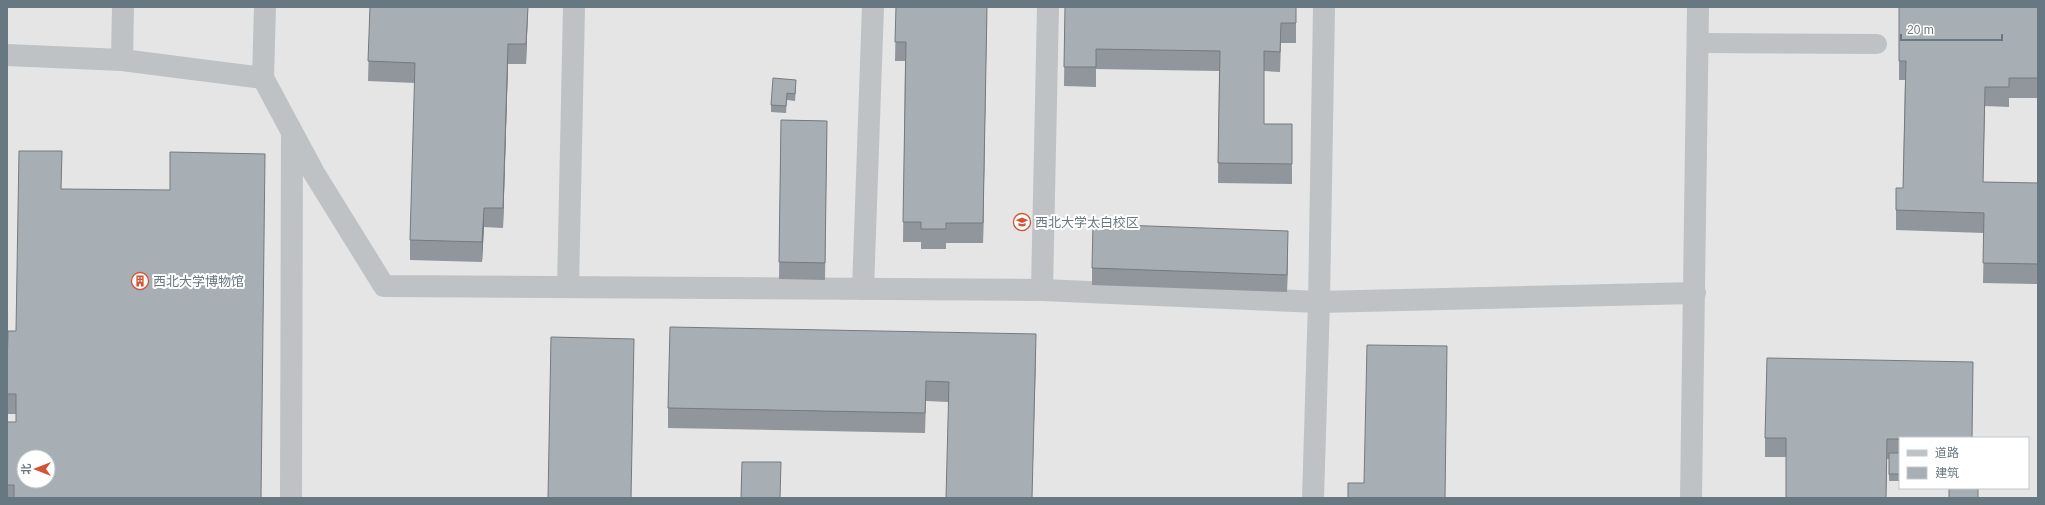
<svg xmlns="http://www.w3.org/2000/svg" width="2045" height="505" viewBox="0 0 2045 505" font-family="Helvetica,'Noto Sans SC',sans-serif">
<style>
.built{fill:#e4e5e4;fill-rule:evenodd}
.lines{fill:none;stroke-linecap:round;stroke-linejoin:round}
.lane{stroke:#bec2c5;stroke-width:20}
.street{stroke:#bec2c5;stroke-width:22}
.wall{fill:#90969b}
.shaded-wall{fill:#767a7e}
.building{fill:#a8afb4;stroke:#767a7e;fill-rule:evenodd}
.labels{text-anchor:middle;stroke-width:4;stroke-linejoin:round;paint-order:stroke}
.poi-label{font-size:13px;fill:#687882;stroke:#fff;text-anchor:start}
</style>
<rect width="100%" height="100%" fill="#f6f6f4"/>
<path class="built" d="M7,7H2038V498H7ZM1900,438H2028V488H1900ZM24,457H48V481H24Z"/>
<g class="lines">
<polyline class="lane" points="1697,43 1877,44"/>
<g class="street">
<polyline points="7,55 122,60 263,78 265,7"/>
<polyline points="122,60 123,7"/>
<polyline points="263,78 314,173 384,286 1042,290 1319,302 1695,293"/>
<polyline points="568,287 574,7"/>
<polyline points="863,289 873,7"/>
<polyline points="1042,290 1048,7"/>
<polyline points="291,498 292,135"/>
<polyline points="1313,498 1319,302 1324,7"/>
<polyline points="1691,498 1698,7"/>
</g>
</g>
<g class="wall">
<polygon points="370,7 528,7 526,64 508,64 503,228 484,227 482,262 410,260 410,240 415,83 368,81"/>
<polygon points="896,7 987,7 983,243 946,243 946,249 921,249 921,242 903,242 905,61 895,61"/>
<polygon points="1065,7 1296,7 1296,43 1281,43 1280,72 1264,71 1264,124 1292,124 1292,184 1218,183 1219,71 1096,69 1096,87 1064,86"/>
<polygon points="1899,7 2038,7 2038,98 2009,98 2009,107 1985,106 1983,182 2038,183 2038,284 1983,283 1984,233 1896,230 1896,188 1903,188 1905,80 1899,80"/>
<polygon points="796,87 795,101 787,100 786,113 771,112 771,105"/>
<polygon points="781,120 827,121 825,280 779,279"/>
<polygon points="62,189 261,498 7,498 7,422 16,422 16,414 7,414 7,370 16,331"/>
<polygon points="1288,248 1287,292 1092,285 1092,268"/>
<polygon points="1036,354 948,402 926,401 925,433 668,428 668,408"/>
<polygon points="1765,438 1900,438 1900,481 1889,481 1889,459 1887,459 1886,498 1786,457 1765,457"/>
</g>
<g class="shaded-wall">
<polygon points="528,7 526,64 526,44"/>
<polygon points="987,7 983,243 983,223"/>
<polygon points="508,44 508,64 503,228 503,208"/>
<polygon points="484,208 484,227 482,262 482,242"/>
<polygon points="1288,231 1288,248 1287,292 1287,275"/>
<polygon points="1036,334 1036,354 1032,498"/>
<polygon points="1447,346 1447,366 1445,498"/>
</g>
<g class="building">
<polygon points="370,7 528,7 526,44 508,44 503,208 484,208 482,242 410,240 415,63 368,61"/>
<polygon points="896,7 987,7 983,223 946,223 946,229 921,229 921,222 903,222 906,42 895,42"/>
<polygon points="1065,7 1296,7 1296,23 1281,23 1280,52 1264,51 1264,124 1292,124 1292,164 1218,163 1220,51 1096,49 1096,67 1064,67"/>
<polygon points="1899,7 2038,7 2038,78 2009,78 2009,87 1985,87 1983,182 2038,183 2038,264 1983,263 1984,213 1896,210 1896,188 1903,188 1906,61 1899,61"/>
<polygon points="773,78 796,80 795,94 787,93 786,106 771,105"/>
<polygon points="781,120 827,121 825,263 779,262"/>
<path d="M19,151H62L61,189L170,190V152L265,154L261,498H14V485H7V422H16V394H7V370L8,331H16ZM24,457H48V481H24Z"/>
<polygon points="1093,224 1288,231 1287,275 1092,268"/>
<polygon points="670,327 1036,334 1032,498 946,498 949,382 926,381 925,413 668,408"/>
<polygon points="551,337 634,339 631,498 548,498"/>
<polygon points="1367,345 1447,346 1445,498 1348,498 1348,483 1364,483"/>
<polygon points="1767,358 1973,362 1972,438 1900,438 1900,439 1887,439 1886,498 1786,498 1786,438 1765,438"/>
<rect x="1889" y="453" width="11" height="21"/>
<polygon points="742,462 781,462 780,498 741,498"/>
<rect x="1949" y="488" width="29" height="10"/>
</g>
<defs>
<g id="university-ring" transform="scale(0.9)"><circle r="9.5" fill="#fff" stroke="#d55335" stroke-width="1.5"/><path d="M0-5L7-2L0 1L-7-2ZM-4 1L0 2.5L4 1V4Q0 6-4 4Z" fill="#d55335"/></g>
<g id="building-ring" transform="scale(0.9)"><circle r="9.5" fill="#fff" stroke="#d55335" stroke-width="1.5"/><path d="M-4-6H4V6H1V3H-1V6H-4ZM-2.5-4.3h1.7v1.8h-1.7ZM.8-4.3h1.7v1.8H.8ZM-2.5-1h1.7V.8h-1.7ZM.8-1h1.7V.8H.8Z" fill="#d55335"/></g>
</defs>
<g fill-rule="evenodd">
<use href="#university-ring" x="1022" y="222"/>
<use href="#building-ring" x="140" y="281"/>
</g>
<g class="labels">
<g class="poi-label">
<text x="1035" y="227">西北大学太白校区</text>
<text x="153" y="286">西北大学博物馆</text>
</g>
</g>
<rect width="2045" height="505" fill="none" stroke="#687882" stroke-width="16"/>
<rect x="1899" y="437" width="130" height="52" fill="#ffffff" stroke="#c3c9cd"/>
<rect x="1907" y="450" width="20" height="6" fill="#bec2c5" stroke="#c3c9cd"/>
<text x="1935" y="457" font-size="12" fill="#687882">道路</text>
<rect x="1907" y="467" width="20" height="12" fill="#a8afb4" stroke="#c3c9cd"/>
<text x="1935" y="477" font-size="12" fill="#687882">建筑</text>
<g transform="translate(36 469) rotate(270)"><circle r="19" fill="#ffffff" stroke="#c3c9cd"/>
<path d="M0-3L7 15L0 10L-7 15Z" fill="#d55335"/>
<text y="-6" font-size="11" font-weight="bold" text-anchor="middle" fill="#687882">北</text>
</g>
<path d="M1901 34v6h101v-6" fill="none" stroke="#687882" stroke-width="2"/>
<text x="1907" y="34" font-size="12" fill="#687882" stroke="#ffffff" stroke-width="3" paint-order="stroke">20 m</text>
</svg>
